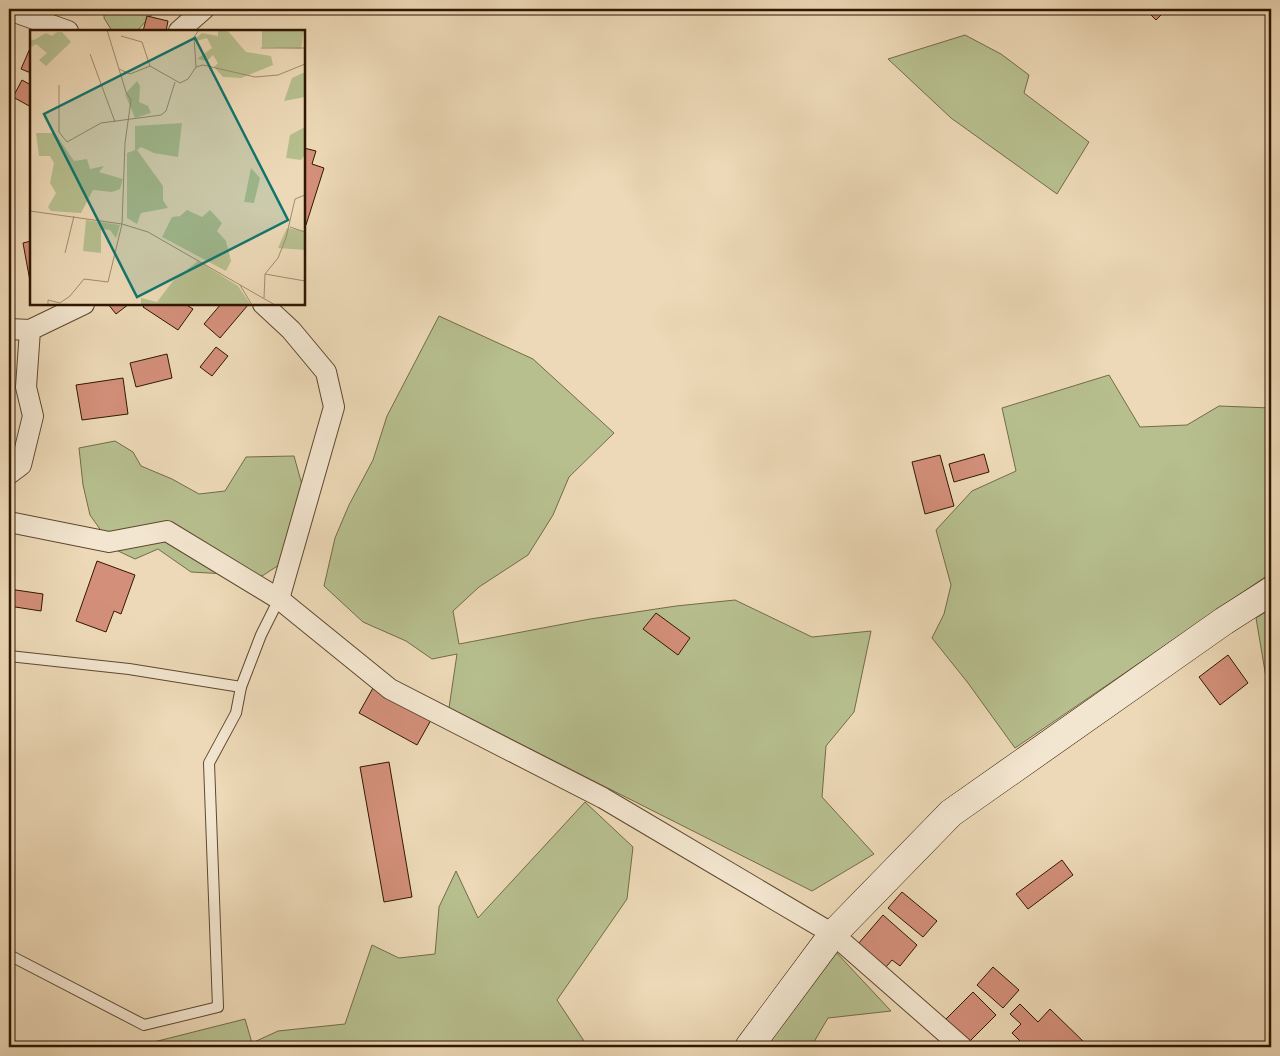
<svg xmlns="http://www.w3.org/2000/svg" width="1280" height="1056" viewBox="0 0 1280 1056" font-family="'Libre Caslon Text',serif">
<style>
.green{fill:#b7bf8f;stroke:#746b48}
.building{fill:#d38f7a;stroke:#301700}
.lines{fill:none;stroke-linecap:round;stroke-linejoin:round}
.lane-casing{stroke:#5f482e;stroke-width:12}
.street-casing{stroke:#5f482e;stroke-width:22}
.secondary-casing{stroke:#301700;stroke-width:29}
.lane{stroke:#f3e6d0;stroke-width:10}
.street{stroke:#f3e6d0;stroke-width:20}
.secondary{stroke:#f3e6d0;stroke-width:28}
.inset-road{fill:none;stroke:#a18b6e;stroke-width:1}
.view{fill:#0f766e;fill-opacity:0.15;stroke:#0f766e;stroke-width:2.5}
.inset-edge{fill:none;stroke:#301700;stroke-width:2.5}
</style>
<rect width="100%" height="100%" fill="#edd9b7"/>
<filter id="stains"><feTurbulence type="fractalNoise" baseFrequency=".004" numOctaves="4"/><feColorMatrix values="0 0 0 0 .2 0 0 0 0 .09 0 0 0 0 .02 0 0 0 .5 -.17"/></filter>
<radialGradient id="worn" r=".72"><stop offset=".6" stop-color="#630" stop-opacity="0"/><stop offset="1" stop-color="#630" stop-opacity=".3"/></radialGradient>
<g class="green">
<polygon points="104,9 157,9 137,31 112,31 104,18"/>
<polygon points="965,35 1001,54 1029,75 1024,93 1089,142 1057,194 951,118 888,59"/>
<polygon points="439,316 533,359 614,433 569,477 553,515 528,555 479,587 453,611 459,644 590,619 676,606 735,600 812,637 871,631 854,712 826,746 822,797 874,854 812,891 449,708 457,654 432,659 406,641 363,622 324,586 335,538 349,505 373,460 387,416"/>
<polygon points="1109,375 1140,427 1187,425 1219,406 1271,408 1271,573 1015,748 968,683 932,638 944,614 951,585 936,530 972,491 1016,471 1002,408"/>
<polygon points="115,441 133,452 141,466 172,479 199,494 225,491 246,457 294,456 304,492 279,565 262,576 191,572 158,549 135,559 114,549 90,515 83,485 79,448"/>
<polygon points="1271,609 1271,707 1256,618"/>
<polygon points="585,802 633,847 627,899 557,1000 588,1047 134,1047 245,1019 252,1043 278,1031 345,1024 372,945 399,958 435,954 439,907 456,871 478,918"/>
<polygon points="834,950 891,1011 828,1018 811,1047 765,1047"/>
</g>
<g class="building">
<polygon points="1145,9 1167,9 1156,20"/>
<polygon points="147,16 168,21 166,31 143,31"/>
<polygon points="31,46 31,73 21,69"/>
<polygon points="22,80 31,85 31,107 13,97"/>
<polygon points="304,148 316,151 312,164 324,168 306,225 304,225"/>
<polygon points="31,241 31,281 30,281 23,243"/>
<polygon points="108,304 129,304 116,314"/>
<polygon points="145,304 185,304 193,309 178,330 143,307"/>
<polygon points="221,304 246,304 248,305 220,338 204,324"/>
<polygon points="216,347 228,356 212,376 200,367"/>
<polygon points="167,354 172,378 136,387 130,363"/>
<polygon points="123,378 128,414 82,420 76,385"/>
<polygon points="984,454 989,472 954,482 949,464"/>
<polygon points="940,455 954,506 925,514 912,462"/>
<polygon points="97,561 135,575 121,614 114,611 106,632 76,621"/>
<polygon points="9,589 43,594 41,611 9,606"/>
<polygon points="656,613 690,638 678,655 643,629"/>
<polygon points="1228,655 1248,683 1220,705 1199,677"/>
<polygon points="373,688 431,720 417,745 359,713"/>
<polygon points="389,762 412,897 384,902 360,767"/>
<polygon points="1062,860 1073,875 1028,909 1016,894"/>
<polygon points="902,892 937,921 923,937 888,908"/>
<polygon points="883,915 917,945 900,966 892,960 886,967 858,944"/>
<polygon points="993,967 1019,990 1003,1008 977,985"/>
<polygon points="973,992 996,1015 967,1044 944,1021"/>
<polygon points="1020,1004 1038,1022 1050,1009 1089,1047 1026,1047 1012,1033 1021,1024 1010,1014"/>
</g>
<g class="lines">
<g class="lane-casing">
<g id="lane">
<polyline points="9,656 129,669 241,687"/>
<polyline points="9,955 144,1025 218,1007 209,763 236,713 241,687 261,635 279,599"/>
</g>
</g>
<g class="street-casing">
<g id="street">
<polyline points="9,10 68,31"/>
<polyline points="179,31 204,9"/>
<polyline points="263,304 291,330 326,372 334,407 279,599"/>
<polyline points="9,329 30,330"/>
<polyline points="9,474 21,465 33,416 26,387 30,330 84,304"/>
<polyline points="9,522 109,542 167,531 279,599 390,689 603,798 833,934 962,1047"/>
</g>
</g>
<g class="secondary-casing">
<polyline id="secondary" points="749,1047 833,934 951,813 1224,621 1271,591"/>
</g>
<use href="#lane" class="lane"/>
<use href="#street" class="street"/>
<use href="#secondary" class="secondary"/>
</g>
<g transform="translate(30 30)">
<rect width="275" height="275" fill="#edd9b7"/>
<path d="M188,0H197L216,22L241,26L243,35L211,48L193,47L184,37L188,33L183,25L177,31L167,29L182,18L177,8L166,11V8L172,3L188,6ZM232,0H274L271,19L232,17ZM27,2H32L41,12L16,36L9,30L17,23L6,14L0,18V9L4,10L16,3L22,6ZM275,42V67L254,71L262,48ZM107,51L110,56L109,72L118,76L121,83L105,88L95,64ZM152,93L148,127L124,123L111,117L107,120L133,156V170L138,178L111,183L107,194L97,188V123L105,120V96ZM275,97V125L271,130L256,128L260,105ZM6,103H25L44,131L57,129L60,139L74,136L69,142L93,149L90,159L82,162L63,160L51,183L21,181L18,177L26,163L20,153L24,133L20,126H9ZM221,138L230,148L224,173L214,172ZM157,180L172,187L180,180L192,193L187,201L196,211L201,231L196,241L132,207L142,187L150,186ZM56,190L90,195L86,208L80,200L71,199V223L53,221ZM257,198L275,201V220L248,218ZM168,231L208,256L221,275H111V268L127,272L143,251Z" fill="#b7bf8f"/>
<path class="inset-road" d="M91,6L112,12L120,36M231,18H275M60,24L85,92M166,37L164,7L169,0M89,39L100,44L120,36L150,53L158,49L166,37L173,35L225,47L248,45L275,34M29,55V102L37,112L71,93L131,85L136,81L145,52M0,181L92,194L118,202L245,275M260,197L275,202M35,223L44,186M235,244L275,251M210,255L222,275M234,268L235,244L248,228L256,208L265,169L275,165M18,275V270L30,273L40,266L54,249L78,252L92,194L95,113L101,70L96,62L77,0"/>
<path class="view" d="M165,8L258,190L107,267L14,84Z"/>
<rect width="275" height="275" class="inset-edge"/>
</g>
<rect width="1280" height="1056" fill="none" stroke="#edd9b7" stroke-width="30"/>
<rect x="10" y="10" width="1260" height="1036" fill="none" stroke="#301700" stroke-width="2.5"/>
<rect x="15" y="15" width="1250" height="1026" fill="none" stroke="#301700"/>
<rect width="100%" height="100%" filter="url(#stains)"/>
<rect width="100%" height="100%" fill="url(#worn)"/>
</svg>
